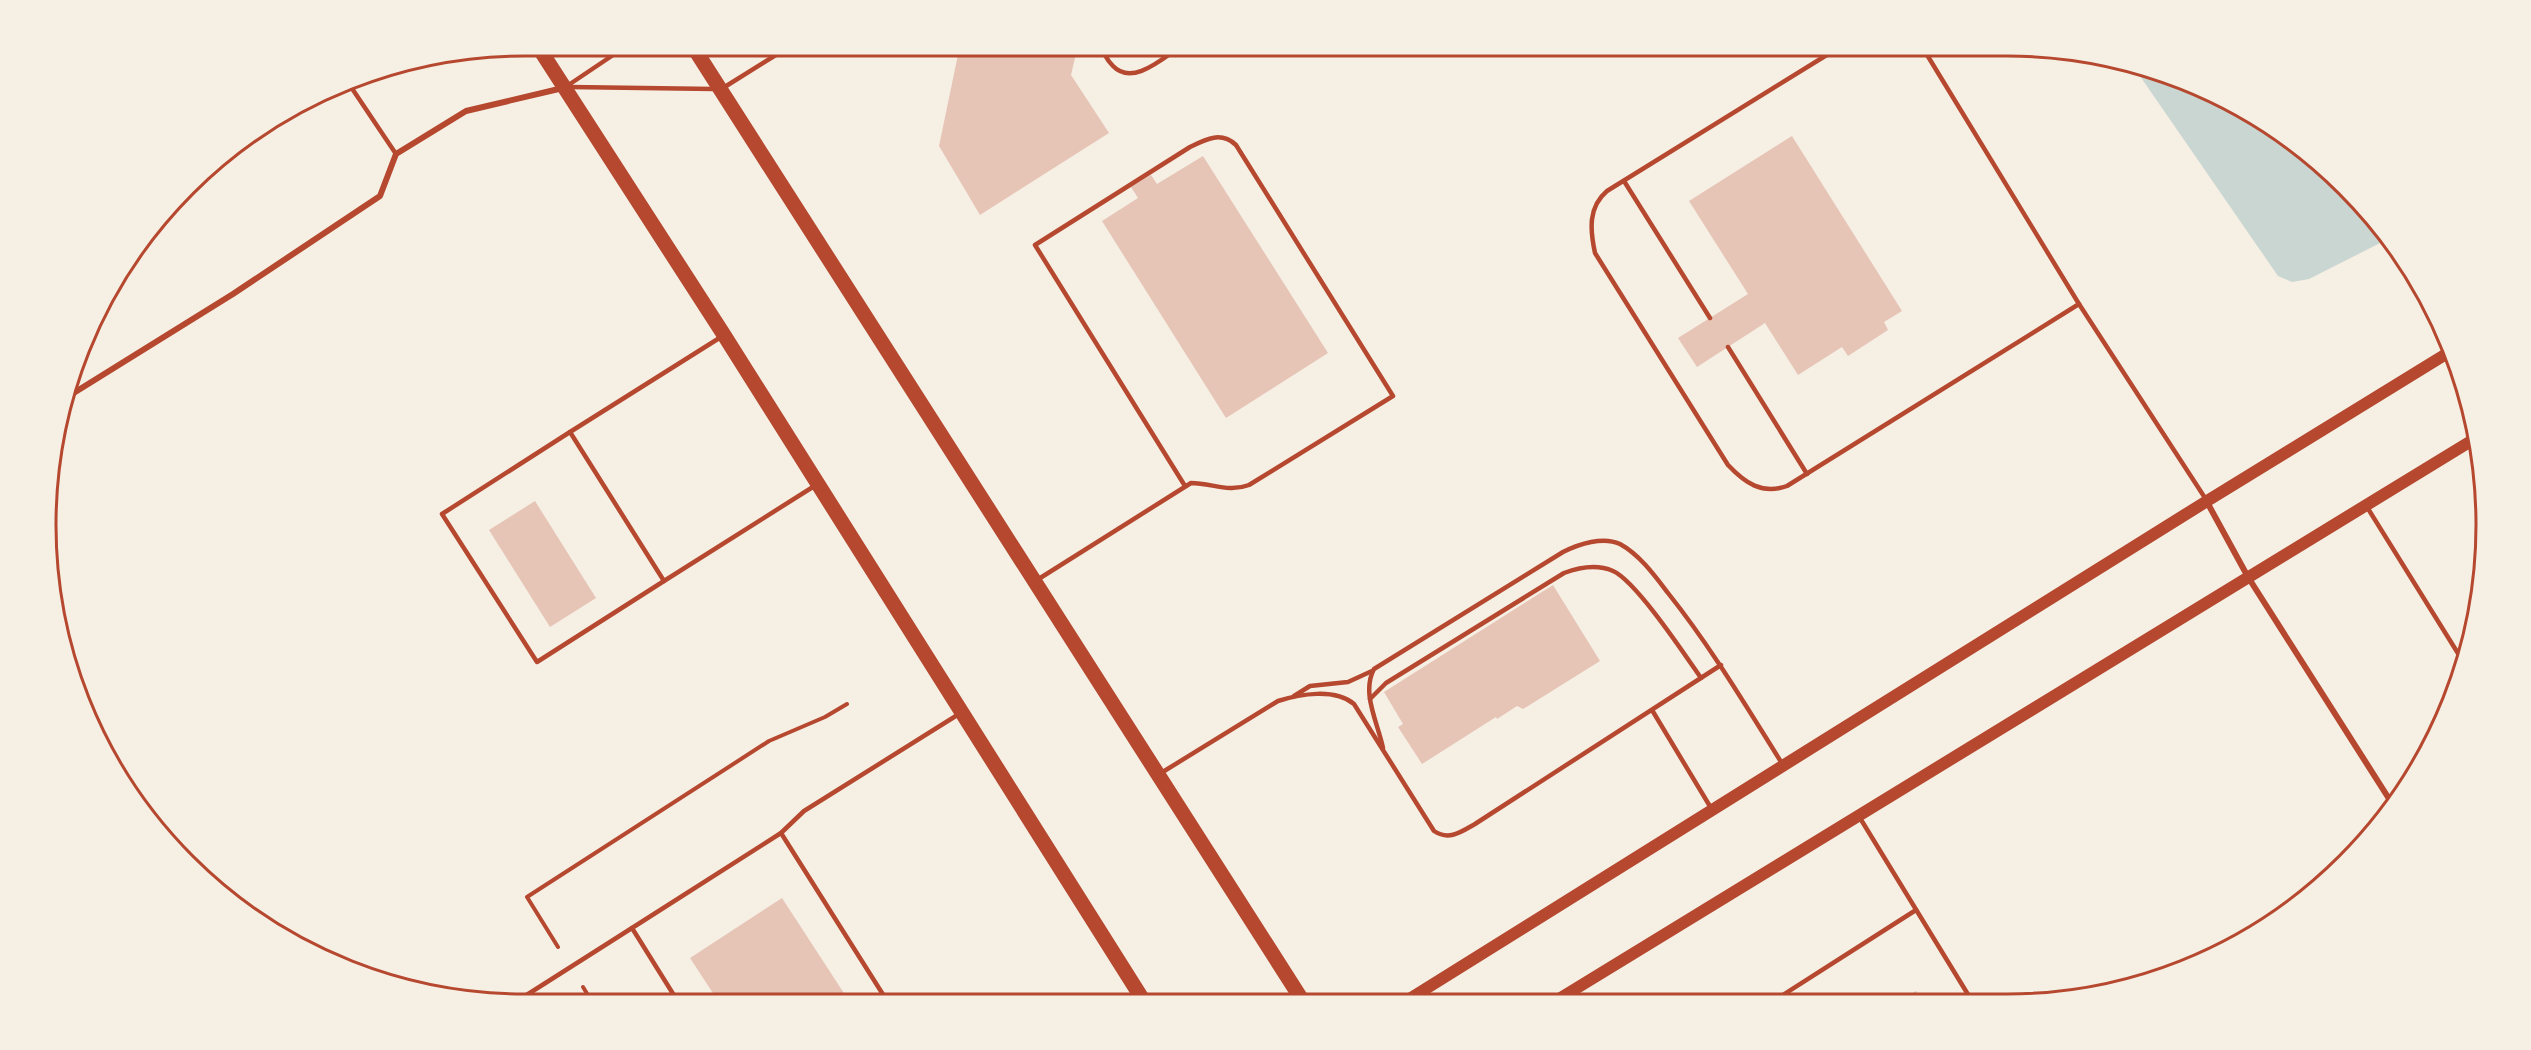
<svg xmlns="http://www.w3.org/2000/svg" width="2531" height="1050" viewBox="0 0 2531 1050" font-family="Quicksand,sans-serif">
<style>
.water{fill:#c9d6d2}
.building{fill:#e6c5b7}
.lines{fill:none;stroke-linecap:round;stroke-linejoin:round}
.path{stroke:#b5482f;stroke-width:4}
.service{stroke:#b5482f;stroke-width:4.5}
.minor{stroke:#b5482f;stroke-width:6}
.secondary{stroke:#b5482f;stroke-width:12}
.primary{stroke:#b5482f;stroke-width:15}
.rim{fill:none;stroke:#b5482f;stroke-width:3}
</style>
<rect width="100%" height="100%" fill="#f6efe4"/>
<polygon class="water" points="2133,66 2160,70 2246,109 2322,164 2390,238 2309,279 2292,282 2278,276"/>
<g class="building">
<polygon points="960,45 1078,45 1071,75 1109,133 980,215 939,146"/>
<polygon points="1792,136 1902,311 1884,322 1888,330 1848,356 1842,347 1798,375 1765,323 1697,367 1678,338 1748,294 1689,201"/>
<polygon points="1203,156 1328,353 1226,418 1102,221 1138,198 1131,187 1151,175 1157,184"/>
<polygon points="535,501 596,598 550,627 489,530"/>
<polygon points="1553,585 1600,661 1523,709 1517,706 1497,719 1496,717 1422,764 1398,727 1403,724 1384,692"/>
<polygon points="782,898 851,1004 720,1004 690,958"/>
<polygon points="1916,991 1922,1001 1899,1001"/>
</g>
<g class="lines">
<g class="path">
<polyline points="558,947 527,897 769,741 825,717 847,704"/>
<polyline points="583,987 594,1005"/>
</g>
<g class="service">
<path d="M1103,45C1103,54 1107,60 1113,66C1133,87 1164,57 1183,45"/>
<path d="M1843,45L1607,191C1588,207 1590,230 1595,253L1728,465C1745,483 1762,495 1787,486L2079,304"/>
<polyline points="1921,45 2079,304 2207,501"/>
<polyline points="347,81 396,154"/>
<polyline points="567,86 628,45"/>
<polyline points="570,87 714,89"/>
<polyline points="723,88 792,45"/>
<polyline points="1624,181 1710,318"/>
<polyline points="721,337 570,432 664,581 816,485"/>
<polyline points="1728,347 1807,474"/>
<polyline points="570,432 442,514 537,662 664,581"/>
<polyline points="2367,507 2464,663"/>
<path d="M1037,580L1191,483C1212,483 1228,493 1249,485L1393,396L1236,145C1221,131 1206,139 1190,147L1035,245L1185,486"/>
<polyline points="1294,696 1310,686 1348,682 1372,671"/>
<path d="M1370,699L1386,683L1564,573C1580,567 1597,564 1613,571C1636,581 1685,655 1701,678"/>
<polyline points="1652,710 1711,808"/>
<path d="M1383,748C1378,723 1361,693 1374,669L1563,552C1579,544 1603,536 1620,544C1640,555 1655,576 1668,593C1711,647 1746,706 1783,765"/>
<path d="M1161,773L1278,701C1300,694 1335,688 1354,704L1434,831C1449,841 1461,832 1475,824L1721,665"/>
<polyline points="1860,818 1972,1001"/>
<polyline points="781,833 889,1004"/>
<polyline points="1772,1002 1916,910"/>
<polyline points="514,1003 632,928"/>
<polyline points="680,1005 632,928 781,833 804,811 959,714"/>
</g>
<g class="minor">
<polyline points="64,399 233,294 380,196 396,154 466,111 563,88"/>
<polyline points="2207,502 2248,577 2393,805"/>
</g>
<g class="secondary">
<polyline points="1554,1002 2476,438"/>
<polyline points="1403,1003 2207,501 2451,351"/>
</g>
<g class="primary">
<polyline points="537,45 724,335 1145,1003"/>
<polyline points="692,45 1304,1003"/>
</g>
</g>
<path d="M0 0H2531V1050H0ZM525 56H2007A469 469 0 0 1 2476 525V525A469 469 0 0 1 2007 994H525A469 469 0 0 1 56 525V525A469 469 0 0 1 525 56Z" fill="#f6efe4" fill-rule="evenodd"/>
<path class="rim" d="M525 56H2007A469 469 0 0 1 2476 525V525A469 469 0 0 1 2007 994H525A469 469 0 0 1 56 525V525A469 469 0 0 1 525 56Z"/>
</svg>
